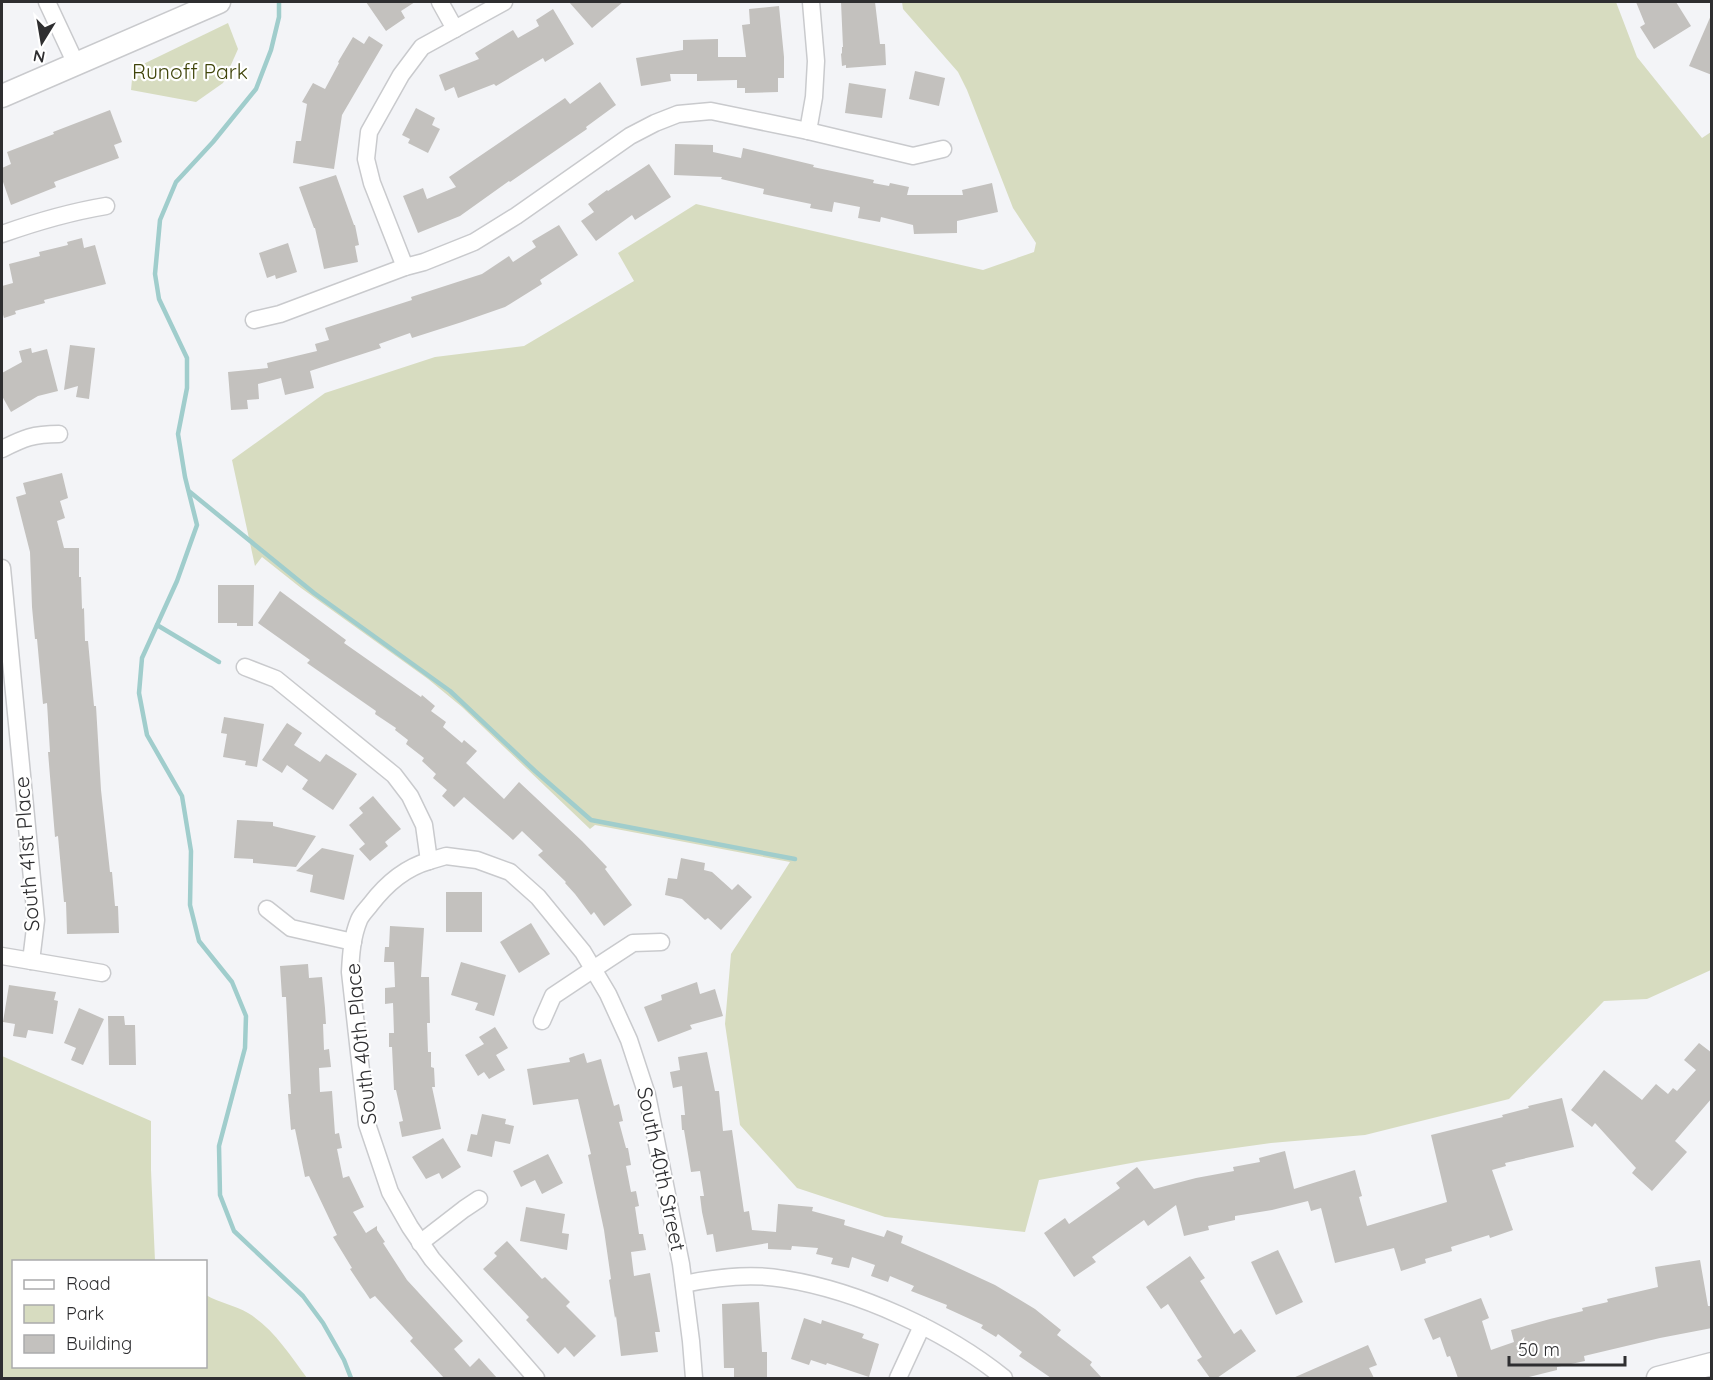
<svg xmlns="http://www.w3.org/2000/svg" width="1713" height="1380" viewBox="0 0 1713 1380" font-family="Quicksand,sans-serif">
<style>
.green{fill:#d7dcc0}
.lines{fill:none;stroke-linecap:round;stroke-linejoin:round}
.stream{stroke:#a0cdcc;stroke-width:4.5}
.building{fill:#c3c1be}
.street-casing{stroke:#c9cacd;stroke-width:19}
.secondary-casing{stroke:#c9cacd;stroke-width:25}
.street{stroke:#fff;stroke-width:16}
.secondary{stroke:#fff;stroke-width:22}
.labels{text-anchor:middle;stroke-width:4.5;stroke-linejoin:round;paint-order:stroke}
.park-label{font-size:21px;fill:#40450b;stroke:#fff}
.street-label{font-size:21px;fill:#2e2e30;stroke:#fff}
</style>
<rect width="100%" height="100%" fill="#f3f4f7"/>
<g class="green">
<polygon points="902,2 1616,2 1637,57 1702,138 1711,132 1711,970 1647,999 1604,1001 1509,1099 1365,1135 1271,1143 1142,1161 1039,1180 1025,1232 885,1217 797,1188 740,1125 725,1024 731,954 790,862 595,825 590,829 462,707 428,679 301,588 262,557 255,566 232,460 325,393 435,357 524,346 634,281 618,253 696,204 983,270 1034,252 1036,243 1013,208 967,90 958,72 903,9"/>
<polygon points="228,23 238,49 223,83 196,102 131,90 133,69"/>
<path d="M2,1056L151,1121V1170L155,1261L14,1262V1366H206V1295C219,1303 235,1305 248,1313C273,1328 290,1355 307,1378H2Z"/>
</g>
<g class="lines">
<g class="stream">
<polyline points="279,2 279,17 271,50 256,89 213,142 176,182 160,220 155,274 159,299 187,358 187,388 178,434 185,477 197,525 177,581 142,658 139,693 147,735 182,796 191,851 190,905 199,941 232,982 246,1016 245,1048 219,1146 220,1195 234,1231 303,1296 323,1323 344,1360 351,1378"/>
<polyline points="190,492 314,593 450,691 535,771 591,820 795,859"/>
<polyline points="157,625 219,662"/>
</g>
</g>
<g class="building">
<polygon points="366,2 415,2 401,11 405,18 386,31"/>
<polygon points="569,2 623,2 592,28"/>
<polygon points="841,2 875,2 880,44 885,44 886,65 846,68 846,65 842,66 841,54 842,53 842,47 843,47"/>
<polygon points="1636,2 1676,2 1691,26 1654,49 1640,27 1645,24"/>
<polygon points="779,6 784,57 784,78 778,78 778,92 745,93 745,88 737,88 737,80 697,81 697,74 670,74 671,81 641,86 636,58 683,50 683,40 718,39 718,57 746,57 742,25 750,24 749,9"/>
<polygon points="553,9 574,44 545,62 543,58 496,86 494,84 458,98 454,87 445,91 439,75 479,59 475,53 513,30 518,38 539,26 536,20"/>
<polygon points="1712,13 1712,75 1689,66"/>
<polygon points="369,36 383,45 342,115 334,169 293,163 296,141 301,141 307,104 302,102 313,83 325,89 339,63 338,62 353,37 364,44"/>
<polygon points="915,71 945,78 939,106 909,99"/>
<polygon points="600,82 616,105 586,127 587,129 510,182 509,181 460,216 418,233 403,196 423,188 427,199 456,187 449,177 565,98 570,104"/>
<polygon points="849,83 886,89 882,118 845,113"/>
<polygon points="416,108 435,118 432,125 440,129 428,153 408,143 410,139 402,135"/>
<polygon points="110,110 122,142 114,145 119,158 54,182 56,187 11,205 2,179 2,168 11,164 7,152 54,134 53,132"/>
<polygon points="675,144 713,145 713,152 741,158 743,148 814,165 813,167 874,180 873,183 889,186 890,183 909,187 907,195 963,195 962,190 992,183 998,212 957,221 957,233 914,234 913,225 881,217 880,222 858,218 860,207 834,202 832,212 810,208 811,204 763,194 764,189 721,179 722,177 674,175"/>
<polygon points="649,164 671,197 635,220 632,215 596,241 581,221 594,212 588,204 607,190 608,191"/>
<polygon points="336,175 354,225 355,225 359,245 355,246 358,262 324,269 315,228 314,228 299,187"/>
<polygon points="559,225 578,255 540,280 542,284 505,307 462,322 412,338 410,333 379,344 381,348 310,371 314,388 285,395 281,378 258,384 259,399 247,400 248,409 231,410 228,372 268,368 267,363 317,351 315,344 329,340 325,328 412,300 411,297 482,274 509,256 513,262 536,247 532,241"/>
<polygon points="82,238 84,248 95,245 106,284 44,300 45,303 15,311 16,314 4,318 2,311 2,286 13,283 9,264 40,256 39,252 68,245 67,242"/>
<polygon points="288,243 297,272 276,279 275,275 267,278 259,253"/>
<polygon points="70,345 95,348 89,399 76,397 78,386 64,390"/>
<polygon points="31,348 32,353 47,349 58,391 38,396 11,412 2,396 2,373 22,362 19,351"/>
<polygon points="62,473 68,498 60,501 65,518 57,521 64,548 79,548 79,577 81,577 82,609 84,608 85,641 88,641 94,706 96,706 101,790 110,872 112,872 115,906 118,906 119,933 67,934 66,902 64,902 58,836 55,837 48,752 50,752 47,703 43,704 37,639 35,639 32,607 30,552 16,497 26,494 23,483"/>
<polygon points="218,585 254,585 253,626 237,626 237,623 218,623"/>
<polygon points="280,591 346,640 344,643 421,697 422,695 435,706 431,711 446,722 443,727 462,743 464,740 477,751 466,763 504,799 519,782 582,841 607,867 605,869 632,905 604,926 594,912 591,915 575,894 565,883 566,882 538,855 543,851 522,831 513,840 464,797 454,807 442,796 447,790 433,778 436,774 422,761 424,758 406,744 408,740 395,730 396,728 375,714 376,711 307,663 310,660 258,623"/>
<polygon points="224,717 264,724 257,767 245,765 246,761 223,757 227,734 221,733"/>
<polygon points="287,723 302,733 294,745 320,762 326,754 357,774 333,810 302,789 308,780 287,765 282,773 262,760"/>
<polygon points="373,796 401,829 385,842 388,846 370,861 359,849 365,844 349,825 363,813 359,808"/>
<polygon points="237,820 273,822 273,826 316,836 296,867 253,863 253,859 234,858"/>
<polygon points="322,848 354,855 344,900 310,892 313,875 296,871"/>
<polygon points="681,858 705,863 704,870 712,872 732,890 738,884 752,897 721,930 708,918 705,920 682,899 665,895 668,878 677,879"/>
<rect x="446" y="892" width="36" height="40"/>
<polygon points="531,923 550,954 519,973 500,942"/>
<polygon points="390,926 424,928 421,977 429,977 430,1023 427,1023 428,1052 431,1052 431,1067 434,1068 435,1087 432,1087 441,1129 402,1137 399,1122 403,1121 396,1090 394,1090 392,1047 389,1047 389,1033 394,1033 393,1003 385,1004 385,988 395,987 394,962 384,962 385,947 389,947"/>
<polygon points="461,962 506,975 494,1016 475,1010 478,1003 451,995"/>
<polygon points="308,964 309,978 322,977 325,1008 326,1024 323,1024 324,1050 329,1049 331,1067 319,1068 320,1092 332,1091 335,1134 339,1133 342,1148 337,1149 343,1178 349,1176 364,1207 353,1212 366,1233 377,1226 377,1230 385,1242 383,1243 407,1280 463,1341 454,1349 470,1367 479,1358 497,1378 444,1378 410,1341 413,1338 375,1296 370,1299 350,1269 352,1268 333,1237 337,1235 309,1176 305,1177 295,1129 291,1130 288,1094 291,1094 286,997 282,997 280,966"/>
<polygon points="697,982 700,994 715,989 723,1016 690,1025 692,1029 658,1042 644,1007 662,1000 661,995"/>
<polygon points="9,985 56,992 54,1000 58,1001 53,1034 28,1030 26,1038 13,1036 15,1024 3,1022"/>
<polygon points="79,1008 104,1019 83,1065 71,1060 76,1048 64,1043"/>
<polygon points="108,1016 124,1016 125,1025 135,1025 136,1065 109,1065"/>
<polygon points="495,1027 508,1048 496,1055 505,1070 489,1079 484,1072 478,1076 465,1055 484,1044 479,1037"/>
<polygon points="1699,1043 1712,1053 1712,1098 1675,1141 1687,1152 1652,1191 1632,1173 1636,1168 1595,1123 1592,1127 1571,1110 1604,1070 1642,1100 1656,1084 1668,1094 1673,1088 1677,1091 1696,1070 1684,1060"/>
<polygon points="707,1052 715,1091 719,1091 723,1131 732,1130 744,1212 749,1211 752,1230 776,1232 778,1204 813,1207 812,1211 845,1220 844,1225 884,1237 887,1230 903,1236 901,1243 943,1261 995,1285 1035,1309 1061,1330 1057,1335 1092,1362 1090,1365 1102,1378 1051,1378 1019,1356 1022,1352 998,1334 996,1337 981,1328 983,1325 946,1308 947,1305 911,1291 914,1286 890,1276 888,1282 871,1276 875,1265 852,1257 849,1268 831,1264 833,1258 816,1254 818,1248 792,1246 791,1250 768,1249 768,1243 716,1252 713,1234 707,1235 702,1212 700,1196 704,1196 700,1171 691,1172 684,1130 682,1130 681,1115 685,1115 682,1086 673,1088 670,1072 680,1070 678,1057"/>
<polygon points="584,1053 587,1063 601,1059 614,1106 619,1104 623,1121 619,1122 626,1148 628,1148 631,1165 626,1166 631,1192 636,1191 639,1206 635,1207 639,1234 643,1234 646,1250 631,1252 634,1276 650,1273 660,1332 655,1332 658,1352 621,1356 616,1316 615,1318 609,1280 611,1279 604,1230 588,1155 591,1154 578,1099 533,1105 527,1069 570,1062 569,1058"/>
<polygon points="1562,1098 1574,1147 1505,1163 1506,1166 1492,1170 1513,1230 1490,1238 1489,1235 1451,1247 1452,1251 1425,1259 1426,1263 1401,1271 1394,1248 1335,1263 1321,1208 1311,1211 1308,1201 1272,1210 1235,1216 1235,1220 1208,1226 1209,1230 1184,1236 1176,1205 1148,1226 1144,1220 1092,1257 1096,1262 1074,1277 1044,1233 1065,1218 1069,1224 1120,1188 1116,1183 1137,1167 1154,1189 1196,1178 1234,1171 1233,1167 1260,1162 1259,1158 1285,1151 1294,1189 1355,1170 1362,1196 1359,1197 1367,1226 1447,1202 1431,1135 1503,1117 1502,1115 1529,1108 1528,1106"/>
<polygon points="482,1114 506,1119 505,1124 514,1126 510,1144 495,1141 492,1157 467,1151 471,1134 477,1135"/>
<polygon points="443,1138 461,1167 442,1179 439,1173 426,1179 412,1157"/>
<polygon points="548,1154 563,1183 542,1194 535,1180 521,1187 513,1171"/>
<polygon points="526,1207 565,1214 562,1233 569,1234 567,1250 520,1241"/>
<polygon points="507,1241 542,1279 545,1277 570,1302 566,1306 596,1336 574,1357 565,1347 558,1354 526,1320 529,1317 483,1269 497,1256 494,1253"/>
<polygon points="1278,1250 1303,1302 1276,1315 1251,1262"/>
<polygon points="1190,1256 1205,1278 1200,1281 1234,1334 1241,1329 1256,1351 1217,1378 1210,1378 1197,1360 1202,1357 1168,1304 1161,1309 1146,1287"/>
<polygon points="1700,1260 1708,1306 1712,1306 1712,1328 1660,1338 1584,1356 1585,1361 1557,1367 1557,1370 1525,1378 1458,1378 1450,1356 1447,1357 1440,1337 1433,1340 1424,1319 1481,1298 1489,1318 1482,1321 1491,1350 1514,1342 1511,1330 1550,1319 1583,1311 1582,1308 1608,1302 1607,1299 1658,1287 1655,1267"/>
<polygon points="759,1302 762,1352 767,1352 767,1378 734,1378 734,1368 724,1368 722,1304"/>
<polygon points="804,1318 821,1324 822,1320 864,1334 862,1338 879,1344 869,1377 827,1363 826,1365 811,1360 809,1365 791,1359"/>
<polygon points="1368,1345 1377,1365 1369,1368 1374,1378 1293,1378"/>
</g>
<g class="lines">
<g class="street-casing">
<g id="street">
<polyline points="47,2 76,64"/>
<polyline points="440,2 455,29"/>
<polyline points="808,131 814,97 816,61 811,2"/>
<path d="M2,234C36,222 70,212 106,206"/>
<polyline points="405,267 372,183 366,159 369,132 401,75 422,47 504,2"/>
<polyline points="254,320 280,314 405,267 424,262 474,242 516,216 630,136 655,123 678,114 711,111 808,131 913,156 943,149"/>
<path d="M2,449C24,438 33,434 59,434"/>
<polyline points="2,568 36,920 31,961"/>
<polyline points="245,667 276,679 394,775 410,796 424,825 429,861 446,856 477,860 510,872 538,897 583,952 608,994 629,1040 647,1095 681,1264 691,1341 694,1378"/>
<path d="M429,861C404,868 386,884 370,905C366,910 361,915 359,920C352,937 351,954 350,972L367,1124L390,1192L410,1227L432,1259L536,1378"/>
<polyline points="267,909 291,928 353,942"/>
<polyline points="2,956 102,973"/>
<polyline points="542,1021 553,996 607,960 633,943 661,942"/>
<polyline points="420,1243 464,1209 479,1199"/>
<path d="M684,1284C717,1277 751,1273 784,1279C859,1291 946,1331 1004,1378"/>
<polyline points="898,1378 922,1326"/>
</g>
</g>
<g class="secondary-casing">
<g id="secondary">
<polyline points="2,96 219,2"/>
<polyline points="1658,1378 1712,1364"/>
</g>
</g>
<use href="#street" class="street"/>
<use href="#secondary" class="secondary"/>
</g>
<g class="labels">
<g class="park-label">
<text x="190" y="79">Runoff Park</text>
</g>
<g class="street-label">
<text transform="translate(27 854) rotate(-94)" y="7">South 41st Place</text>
<text transform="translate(361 1044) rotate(-96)" y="7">South 40th Place</text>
<text transform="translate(661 1169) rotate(78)" y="7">South 40th Street</text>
</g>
</g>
<rect width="1713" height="1380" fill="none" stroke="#2e2e30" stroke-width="6"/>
<rect x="12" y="1260" width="195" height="108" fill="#ffffff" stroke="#ababac" stroke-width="1.5"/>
<rect x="24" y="1280" width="30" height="9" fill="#ffffff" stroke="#ababac" stroke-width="1.5"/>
<text x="66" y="1290" font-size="18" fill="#2e2e30">Road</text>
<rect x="24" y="1305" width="30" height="18" fill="#d7dcc0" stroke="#ababac" stroke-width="1.5"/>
<text x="66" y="1320" font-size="18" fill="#2e2e30">Park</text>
<rect x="24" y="1335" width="30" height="18" fill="#c3c1be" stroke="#ababac" stroke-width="1.5"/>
<text x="66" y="1350" font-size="18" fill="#2e2e30">Building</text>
<g transform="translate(42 42) rotate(191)" stroke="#ffffff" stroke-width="4.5" paint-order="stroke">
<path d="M0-4.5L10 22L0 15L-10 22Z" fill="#2e2e30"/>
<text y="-9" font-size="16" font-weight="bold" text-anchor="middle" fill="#2e2e30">N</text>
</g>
<path d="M1509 1356v9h116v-9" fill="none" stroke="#2e2e30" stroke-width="3"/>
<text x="1518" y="1356" font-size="18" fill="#2e2e30" stroke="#ffffff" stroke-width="4.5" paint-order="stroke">50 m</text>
</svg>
